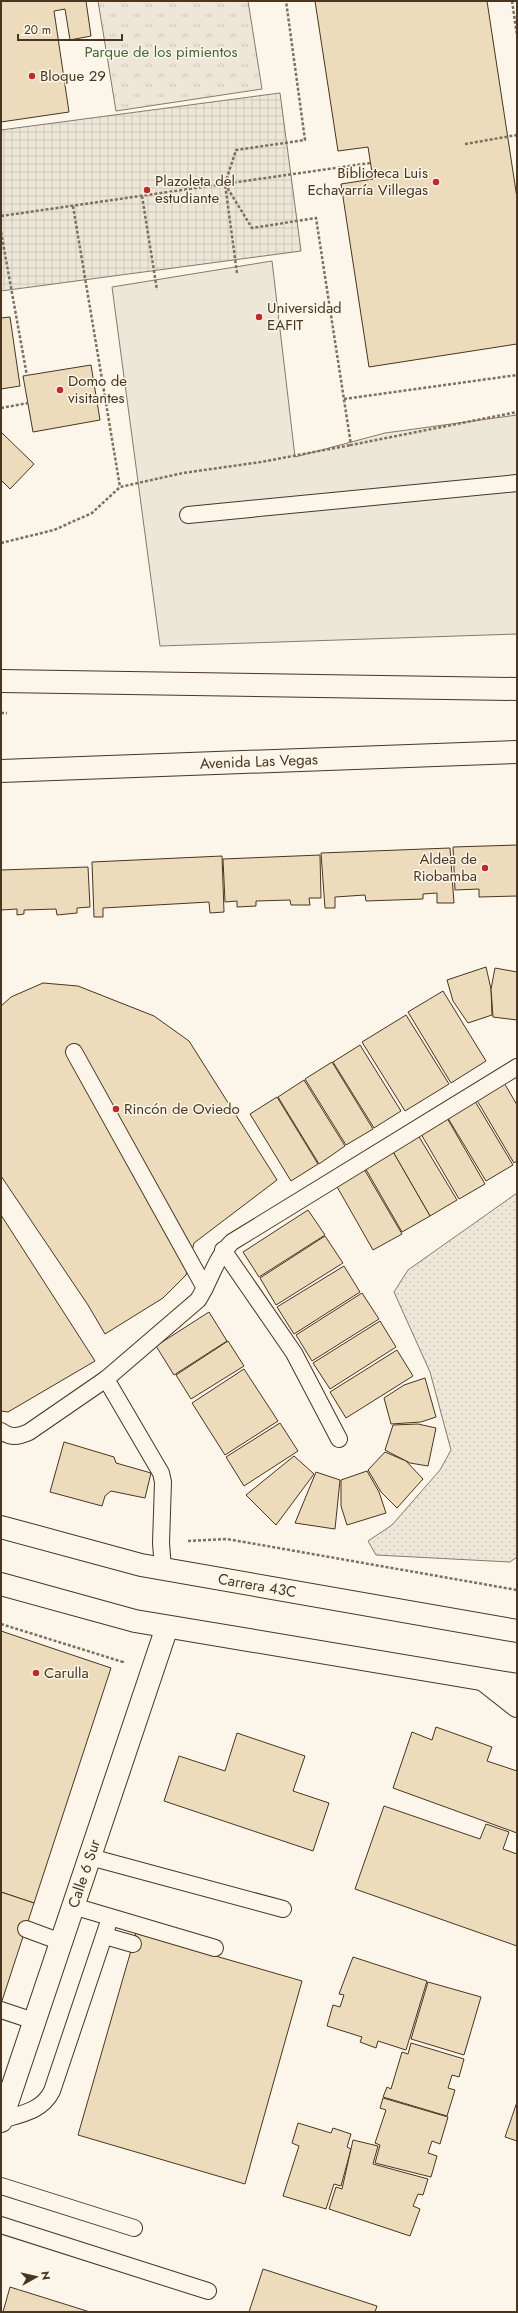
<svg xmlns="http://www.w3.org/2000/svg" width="518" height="2313" viewBox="0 0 518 2313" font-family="Jost,sans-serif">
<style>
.grass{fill:url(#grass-dots);stroke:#887966}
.park{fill:url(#park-tufts);stroke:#887966}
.parking{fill:#ede7d9;stroke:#887966}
.plaza{fill:url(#plaza-grid);stroke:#887966}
.building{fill:#ecdcbc;stroke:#4a3520}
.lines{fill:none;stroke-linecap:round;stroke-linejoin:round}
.service-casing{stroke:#4a3520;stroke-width:18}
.minor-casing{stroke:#4a3520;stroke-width:24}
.secondary-casing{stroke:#4a3520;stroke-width:24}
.primary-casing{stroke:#4a3520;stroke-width:24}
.path{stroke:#7f6f5c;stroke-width:2.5;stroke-dasharray:3 2;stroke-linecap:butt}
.service{stroke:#fbf6e9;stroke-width:16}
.minor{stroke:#fbf6e9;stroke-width:22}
.secondary{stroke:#fbf6e9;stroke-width:22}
.primary{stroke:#fbf6e9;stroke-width:22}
.poi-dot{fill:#c62828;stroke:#fbf6e9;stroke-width:1.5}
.labels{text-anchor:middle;stroke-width:3;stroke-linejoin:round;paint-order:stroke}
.park-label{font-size:15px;fill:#436837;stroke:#fbf6e9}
.poi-label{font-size:15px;fill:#4a3520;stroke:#fbf6e9;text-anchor:start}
.street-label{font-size:15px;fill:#4a3520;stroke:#fbf6e9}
</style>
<defs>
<pattern id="grass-dots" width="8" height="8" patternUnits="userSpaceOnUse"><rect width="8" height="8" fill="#ede6d9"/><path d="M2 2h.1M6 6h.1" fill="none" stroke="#cdc6ba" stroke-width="1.8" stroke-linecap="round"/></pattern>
<pattern id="park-tufts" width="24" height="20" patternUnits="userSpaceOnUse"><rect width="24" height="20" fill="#ede6d9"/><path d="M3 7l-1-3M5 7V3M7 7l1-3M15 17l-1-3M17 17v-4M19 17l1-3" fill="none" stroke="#cdc6ba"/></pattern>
<pattern id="plaza-grid" width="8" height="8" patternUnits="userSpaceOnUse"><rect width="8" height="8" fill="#ede7d9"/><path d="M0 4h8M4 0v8" fill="none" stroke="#cdc7ba"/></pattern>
</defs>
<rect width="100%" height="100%" fill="#fbf6e9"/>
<polygon class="grass" points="517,1193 517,1557 510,1562 376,1555 368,1541 392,1525 440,1470 451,1450 430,1372 394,1292 408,1270"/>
<polygon class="park" points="98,1 248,1 262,89 116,111"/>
<polygon class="parking" points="272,261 295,457 385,433 517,415 517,634 160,646 112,287"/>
<polygon class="plaza" points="280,93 301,251 1,291 1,130"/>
<g class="building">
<polygon points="1,1 86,1 91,36 70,40 65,9 54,11 69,112 1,122"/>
<polygon points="315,1 487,1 517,198 517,344 369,367 341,184 373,179 368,147 338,151"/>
<polygon points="10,317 20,386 1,389 1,318"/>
<polygon points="91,365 100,420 33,432 23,376"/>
<polygon points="1,432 34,464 10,489 1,480"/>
<polygon points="517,845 517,896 479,897 479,889 455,890 453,847"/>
<polygon points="450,848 454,903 437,903 437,893 423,894 423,899 366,901 365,895 335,897 335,908 325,908 321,853"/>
<polygon points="320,855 321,898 309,898 310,905 291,905 290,900 256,901 256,906 237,907 237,901 225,902 223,859"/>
<polygon points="222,856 224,912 210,913 209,902 103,908 103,917 94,917 92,862"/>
<polygon points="88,867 90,907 77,908 77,913 57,915 56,909 24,910 24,914 17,915 17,909 1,910 1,870"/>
<polygon points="486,967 491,989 492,1015 468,1023 453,1001 447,980"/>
<polygon points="495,968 517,972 517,1020 493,1017 491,989"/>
<polygon points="43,983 78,986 154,1016 189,1041 277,1180 194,1243 186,1275 163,1298 105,1334 88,1305 1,1176 1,1006 11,997"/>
<polygon points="443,991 486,1061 451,1083 408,1012"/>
<polygon points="406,1015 449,1084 405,1111 362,1042"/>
<polygon points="360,1045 401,1111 374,1128 333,1062"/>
<polygon points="332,1062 373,1129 346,1145 305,1079"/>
<polygon points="304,1080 345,1146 319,1164 278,1097"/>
<polygon points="503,1081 517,1105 517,1161 514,1163 475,1097"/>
<polygon points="277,1097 318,1164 291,1181 250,1114"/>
<polygon points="473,1098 513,1165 486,1181 446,1115"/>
<polygon points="447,1118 485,1184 459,1199 421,1134"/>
<polygon points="418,1135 457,1200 430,1216 392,1150"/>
<polygon points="392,1150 430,1216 402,1232 364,1166"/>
<polygon points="364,1169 402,1234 373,1250 336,1185"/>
<polygon points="308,1210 325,1235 259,1277 243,1252"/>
<polygon points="1,1215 95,1361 8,1412 1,1411"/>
<polygon points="325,1236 343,1263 276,1305 260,1278"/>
<polygon points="344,1266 360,1292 294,1334 277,1307"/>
<polygon points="362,1293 379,1319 312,1361 296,1335"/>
<polygon points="209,1312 227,1341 174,1375 156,1346"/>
<polygon points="380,1321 396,1347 330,1389 313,1363"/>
<polygon points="228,1341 244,1366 191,1399 176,1375"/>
<polygon points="397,1350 413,1376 346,1418 330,1392"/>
<polygon points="244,1369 278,1421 225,1455 192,1403"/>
<polygon points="425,1378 436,1417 421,1422 391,1424 384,1398 404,1385"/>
<polygon points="280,1423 298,1451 244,1486 226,1457"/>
<polygon points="418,1424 436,1428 428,1466 410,1463 385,1450 393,1425"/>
<polygon points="64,1442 114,1457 116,1463 151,1473 145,1498 111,1491 105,1496 102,1506 50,1492"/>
<polygon points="385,1452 406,1461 423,1479 397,1508 381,1492 368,1470"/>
<polygon points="294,1456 314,1474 276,1525 246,1495"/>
<polygon points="367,1471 379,1492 386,1513 347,1525 341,1506 341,1480"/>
<polygon points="316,1472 340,1480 335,1529 295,1523"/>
<polygon points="1,1631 111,1668 34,1903 1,1892"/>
<polygon points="436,1727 492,1747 487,1761 517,1771 517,1833 393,1788 412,1732 432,1740"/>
<polygon points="237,1733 305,1756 293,1791 329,1803 313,1851 164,1801 179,1756 225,1771"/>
<polygon points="384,1806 480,1839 486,1824 509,1832 503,1849 517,1854 517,1946 355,1889"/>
<polygon points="1,1892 34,1903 1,2004"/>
<polygon points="136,1933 302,1981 245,2184 78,2135"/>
<polygon points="353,1957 427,1981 406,2050 378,2041 376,2048 360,2042 362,2037 327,2026 333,2005 340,2007 344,1995 339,1994"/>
<polygon points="428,1982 481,1997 464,2055 411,2039"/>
<polygon points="411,2043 464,2059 459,2077 452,2075 448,2088 455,2090 447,2116 383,2097 387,2087 391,2089 402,2052 408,2054"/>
<polygon points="383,2098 448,2117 440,2144 432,2141 428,2153 437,2156 431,2177 375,2163 380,2145 375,2143 386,2110 380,2108"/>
<polygon points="517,2102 517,2141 505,2137"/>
<polygon points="298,2123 331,2133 333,2128 351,2134 347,2147 351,2149 341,2186 334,2184 326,2209 283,2196 299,2146 292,2143"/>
<polygon points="353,2140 378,2146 373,2164 428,2179 423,2195 418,2194 413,2206 420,2209 410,2236 329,2209 336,2187 342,2189"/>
<polygon points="263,2269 377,2306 375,2312 249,2312"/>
<polygon points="10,2287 90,2312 3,2312"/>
</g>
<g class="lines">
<g class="service-casing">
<g id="service">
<polyline points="188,515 517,483"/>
<polyline points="74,1052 205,1288"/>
<polyline points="223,1250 294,1353 339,1439"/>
<path d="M1,1431C11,1438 18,1437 29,1432L106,1379"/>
<path d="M163,1569L161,1543L163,1482L161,1473L106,1379L198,1300C211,1280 215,1258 232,1242L517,1067"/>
<polyline points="90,1857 283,1909"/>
<polyline points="73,1906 215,1948"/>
<polyline points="26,1929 61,1942"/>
<polyline points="105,1936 133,1944"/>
<polyline points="1,2010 34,2021"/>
<path d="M1,2120C22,2114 42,2111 52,2091L110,1918"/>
<polyline points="1,2186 134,2228"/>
<polyline points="1,2225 208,2291"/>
</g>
</g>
<g class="minor-casing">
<g id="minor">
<path id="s1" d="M1,2121L167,1627"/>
</g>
</g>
<g class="secondary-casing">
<g id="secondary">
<path id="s2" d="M1,1527L141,1565L517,1631"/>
<polyline points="1,1584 135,1621 517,1685"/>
<polyline points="484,1680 517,1706"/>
</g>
</g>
<g class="primary-casing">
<g id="primary">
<polyline points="1,681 517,689"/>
<path id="s3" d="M1,771L517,752"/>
</g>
</g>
<g class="path">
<polyline points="512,1 517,35"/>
<polyline points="465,144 517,135"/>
<polyline points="225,184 252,228 316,218 351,445 517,412"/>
<polyline points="142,196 157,290"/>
<polyline points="73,206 120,487"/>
<polyline points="1,216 370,163"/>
<polyline points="1,232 27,376"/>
<polyline points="237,273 225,184 236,150 305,140 286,1"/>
<polyline points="344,399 517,375"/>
<polyline points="1,408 28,403"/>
<polyline points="1,543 54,530 92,513 120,487 183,473 261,462 351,445"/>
<polyline points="1,713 7,713"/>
<polyline points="188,1541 227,1539 517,1590"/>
<polyline points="1,1624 123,1662 122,1663"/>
</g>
<use href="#service" class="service"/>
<use href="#minor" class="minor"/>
<use href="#secondary" class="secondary"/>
<use href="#primary" class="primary"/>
</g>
<g class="poi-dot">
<circle cx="32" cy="76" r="4"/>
<circle cx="436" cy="182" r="4"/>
<circle cx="147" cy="190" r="4"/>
<circle cx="259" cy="317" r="4"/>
<circle cx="60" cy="390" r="4"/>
<circle cx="485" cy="868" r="4"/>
<circle cx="116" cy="1109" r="4"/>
<circle cx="36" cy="1673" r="4"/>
</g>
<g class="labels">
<g class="park-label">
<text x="161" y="57">Parque de los pimientos</text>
</g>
<g class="poi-label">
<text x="40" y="81">Bloque 29</text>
<text x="428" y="178" text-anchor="end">Biblioteca Luis<tspan x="428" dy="17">Echavarría Villegas</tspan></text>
<text x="155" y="186">Plazoleta del<tspan x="155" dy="17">estudiante</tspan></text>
<text x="267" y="313">Universidad<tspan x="267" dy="17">EAFIT</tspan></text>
<text x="68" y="386">Domo de<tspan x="68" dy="17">visitantes</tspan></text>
<text x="477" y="864" text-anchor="end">Aldea de<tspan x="477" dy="17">Riobamba</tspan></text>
<text x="124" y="1114">Rincón de Oviedo</text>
<text x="44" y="1678">Carulla</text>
</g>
<g class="street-label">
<text dy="5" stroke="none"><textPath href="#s3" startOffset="258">Avenida Las Vegas</textPath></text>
<text dy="5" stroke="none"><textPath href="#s2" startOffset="263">Carrera 43C</textPath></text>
<text dy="5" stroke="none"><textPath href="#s1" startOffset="261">Calle 6 Sur</textPath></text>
</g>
</g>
<rect width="518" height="2313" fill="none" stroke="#4a3520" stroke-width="4"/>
<g transform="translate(36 2277) rotate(82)" stroke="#fbf6e9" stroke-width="3" paint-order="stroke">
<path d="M0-3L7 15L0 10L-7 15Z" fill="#4a3520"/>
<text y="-6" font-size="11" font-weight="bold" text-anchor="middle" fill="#4a3520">N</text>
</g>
<path d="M18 34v6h104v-6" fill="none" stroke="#4a3520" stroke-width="2"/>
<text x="24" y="34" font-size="12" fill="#4a3520" stroke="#fbf6e9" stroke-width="3" paint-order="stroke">20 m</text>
</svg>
